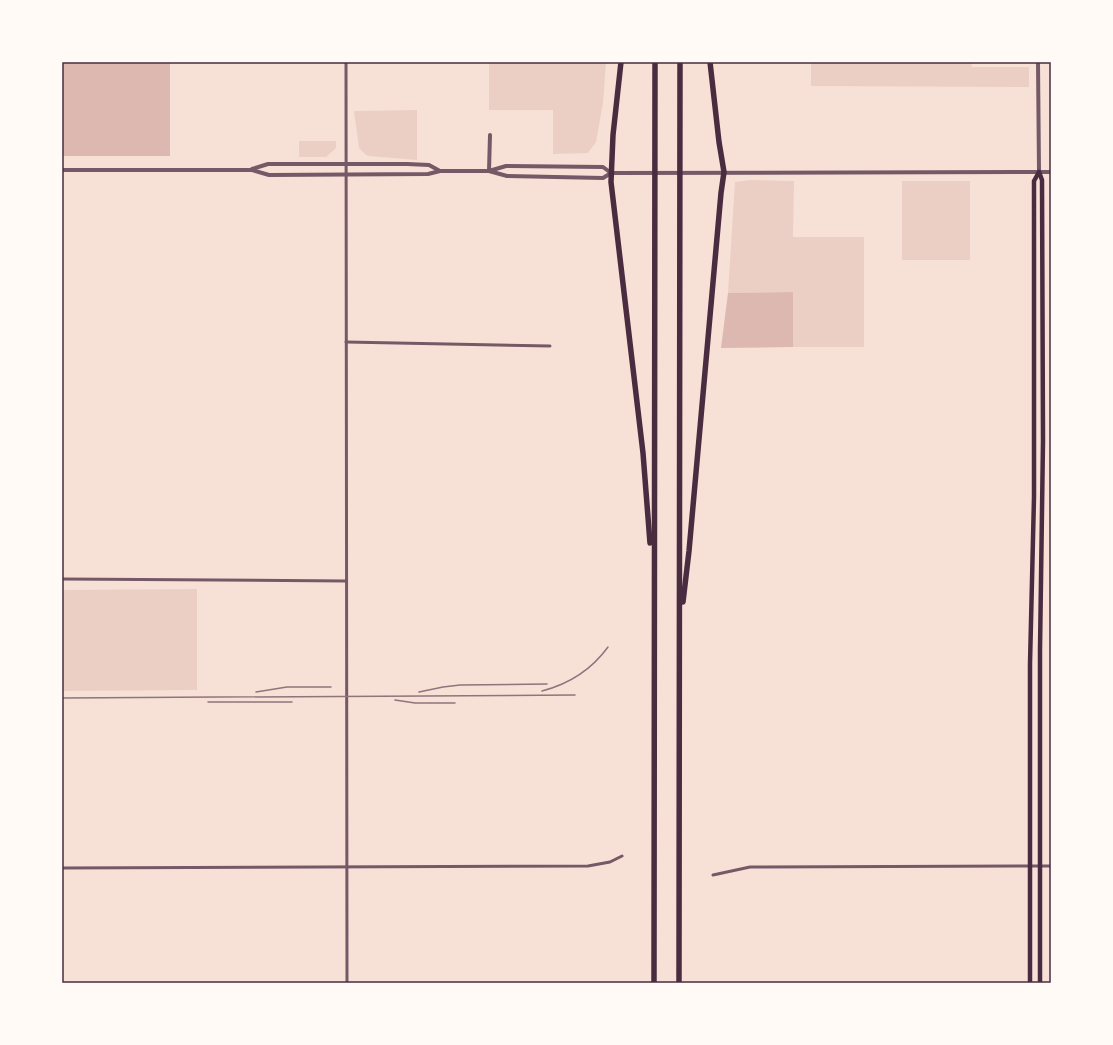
<svg xmlns="http://www.w3.org/2000/svg" width="1113" height="1045" viewBox="0 0 1113 1045" font-family="'Open Sans',sans-serif">
<style>
.green{fill:#ebcfc5}
.water{fill:#dcb8b0}
.lines{fill:none;stroke-linecap:round;stroke-linejoin:round}
.minor{stroke:#755966;stroke-width:3}
.tertiary{stroke:#755966;stroke-width:4}
.secondary{stroke:#4a2c40;stroke-width:4.5}
.motorway{stroke:#4a2c40;stroke-width:5.5}
.rail{stroke:#8f747c;stroke-width:1.5}
.neatline{fill:none;stroke:#4a2c40;stroke-width:1.5}
</style>
<rect width="100%" height="100%" fill="#f7e1d7"/>
<g class="green">
<polygon points="489,62 606,62 603,103 596,142 588,153 553,154 553,110 489,110"/>
<polygon points="811,62 971,62 972,67 1029,67 1029,87 811,86"/>
<polygon points="417,110 417,160 369,156 366,155 359,148 354,111"/>
<polygon points="299,141 336,141 336,148 326,157 299,157"/>
<polygon points="750,180 794,181 793,237 864,237 864,347 793,347 793,292 728,293 735,182"/>
<rect x="902" y="181" width="68" height="79"/>
<polygon points="197,589 197,690 62,691 62,590"/>
</g>
<g class="water">
<rect x="62" y="62" width="108" height="94"/>
<polygon points="793,292 793,347 721,348 728,293"/>
</g>
<g class="lines">
<g class="minor">
<polyline points="346,62 347,983"/>
<polyline points="346,342 550,346"/>
<polyline points="62,579 346,581"/>
<polyline points="62,868 588,866 610,862 622,856"/>
<polyline points="713,875 750,867 1051,866"/>
</g>
<g class="tertiary">
<polyline points="1038,62 1039,172"/>
<polyline points="490,135 489,171 507,176 603,178 611,173 1051,172"/>
<polyline points="252,169 268,164 407,164 429,165 440,171"/>
<polyline points="62,170 252,170 269,175 428,174 440,171 489,171 506,166 603,167 611,173"/>
</g>
<g class="secondary">
<polyline points="1039,172 1042,180 1043,441 1040,650 1040,983"/>
<polyline points="1030,983 1030,664 1034,497 1034,181 1039,172"/>
</g>
<g class="motorway">
<polyline points="621,62 613,135 611,182 643,453 650,543"/>
<polyline points="683,602 689,551 721,193 724,172 719,142 710,62"/>
<polyline points="654,983 655,62"/>
<polyline points="679,983 680,62"/>
</g>
<g class="rail">
<path d="M542,691C569,684 592,669 608,647"/>
<polyline points="256,692 287,687 331,687"/>
<polyline points="419,692 443,687 460,685 547,684"/>
<polyline points="62,698 575,695"/>
<polyline points="395,700 415,703 455,703"/>
<polyline points="208,702 292,702"/>
</g>
</g>
<rect width="1113" height="1045" fill="none" stroke="#fffaf5" stroke-width="126"/>
<rect x="63" y="63" width="987" height="919" class="neatline"/>
</svg>
